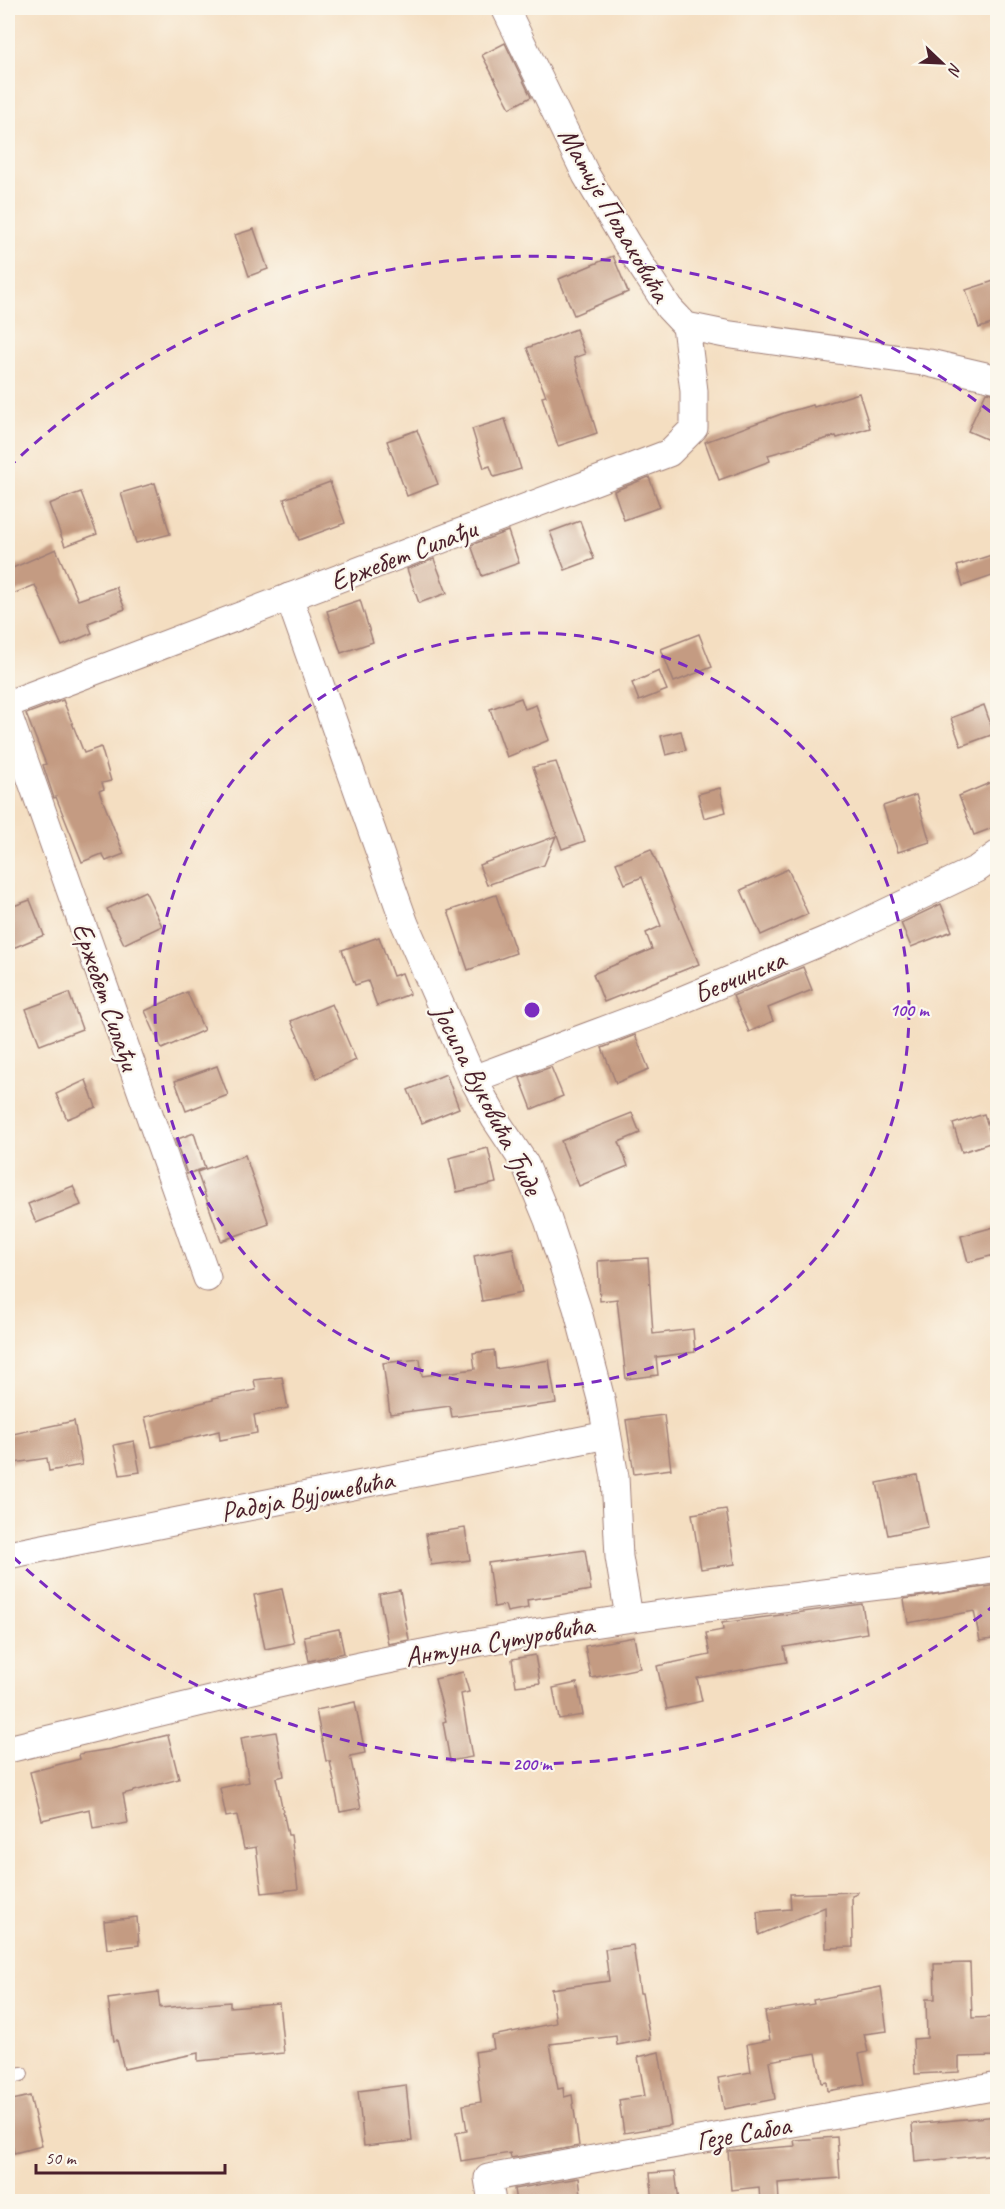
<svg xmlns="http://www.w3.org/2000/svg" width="1005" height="2209" viewBox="0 0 1005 2209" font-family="Caveat,sans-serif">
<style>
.building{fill:#c49b82}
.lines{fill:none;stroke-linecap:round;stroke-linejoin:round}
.lane-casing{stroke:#9f7e76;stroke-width:16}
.street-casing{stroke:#9f7e76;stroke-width:29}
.lane{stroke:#fff;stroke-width:14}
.street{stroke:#fff;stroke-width:27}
.ring{fill:none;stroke:#7b2cbf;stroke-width:3;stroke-dasharray:10 8}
.labels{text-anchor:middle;stroke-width:4.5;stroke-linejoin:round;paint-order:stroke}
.street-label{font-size:28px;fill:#4a1f2b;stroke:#fbf7ec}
.centre{fill:#7b2cbf;stroke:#fbf7ec;stroke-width:3}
.ring-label{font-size:18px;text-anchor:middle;font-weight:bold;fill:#7b2cbf;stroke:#fbf7ec;stroke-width:4.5;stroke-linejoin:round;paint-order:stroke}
</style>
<rect width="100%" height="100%" fill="#fbf7ec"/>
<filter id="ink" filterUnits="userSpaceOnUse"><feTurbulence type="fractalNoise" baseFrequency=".0167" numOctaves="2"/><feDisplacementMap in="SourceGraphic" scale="12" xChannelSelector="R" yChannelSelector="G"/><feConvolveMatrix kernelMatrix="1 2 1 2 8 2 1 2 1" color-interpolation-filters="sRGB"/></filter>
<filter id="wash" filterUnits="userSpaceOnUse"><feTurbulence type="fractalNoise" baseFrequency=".008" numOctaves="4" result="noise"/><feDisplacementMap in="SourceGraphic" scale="24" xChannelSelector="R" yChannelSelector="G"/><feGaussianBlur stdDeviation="1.35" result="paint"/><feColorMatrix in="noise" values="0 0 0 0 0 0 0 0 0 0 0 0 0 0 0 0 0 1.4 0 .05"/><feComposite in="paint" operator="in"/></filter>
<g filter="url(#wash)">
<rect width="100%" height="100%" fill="#f4dec1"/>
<g id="blocks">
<g class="building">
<polygon points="505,43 531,97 510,108 482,55"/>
<polygon points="254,229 268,269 249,276 235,235"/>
<polygon points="613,256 628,292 574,315 559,279"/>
<polygon points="994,281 998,292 998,322 979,328 966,290"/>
<polygon points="576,329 585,354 574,358 597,433 558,446 542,397 546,396 527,348"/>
<polygon points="986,392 998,394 998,444 968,431"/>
<polygon points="859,393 870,428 837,438 836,436 768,455 770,461 719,480 705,442 784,413 813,405 814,407"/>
<polygon points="505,419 521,469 494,477 490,466 484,468 472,429"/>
<polygon points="417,430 438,484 407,496 387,441"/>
<polygon points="649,477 660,507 624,520 614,491"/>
<polygon points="330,482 345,523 299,540 284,499"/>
<polygon points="155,483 170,534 136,543 121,493"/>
<polygon points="81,492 97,534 65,546 49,504"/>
<polygon points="580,521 594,559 565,570 550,532"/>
<polygon points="508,531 519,563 482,576 471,545"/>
<polygon points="56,549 78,600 116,587 125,609 88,623 92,633 62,646 35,585 8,596 8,570"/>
<polygon points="998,553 998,574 963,586 957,566"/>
<polygon points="434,559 447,593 419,603 407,569"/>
<polygon points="360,600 373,642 341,653 327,611"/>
<polygon points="699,634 712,667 674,682 661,649"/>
<polygon points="659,671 667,690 639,701 632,683"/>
<polygon points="521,698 525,709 536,705 549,740 507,757 490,709"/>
<polygon points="63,700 84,753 101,747 111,781 102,783 104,789 99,791 124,854 106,861 102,854 82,862 56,797 54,798 43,765 46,764 26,714"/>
<polygon points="984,705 994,734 961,746 951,718"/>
<polygon points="681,731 686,750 666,755 661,736"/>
<polygon points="556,762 585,841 562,849 533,767"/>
<polygon points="992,782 998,796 998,826 974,835 959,796"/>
<polygon points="720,788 726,812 704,818 698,794"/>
<polygon points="916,795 930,842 898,852 883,806"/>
<polygon points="556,836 544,865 487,885 479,865"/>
<polygon points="651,849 699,964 604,1002 593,974 652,949 646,933 661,926 642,877 625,884 616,863"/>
<polygon points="788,869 808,914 761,935 741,890"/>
<polygon points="145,891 162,926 124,944 107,909"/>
<polygon points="496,895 516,953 468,970 448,911"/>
<polygon points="30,900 44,935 8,950 8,908"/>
<polygon points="941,904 952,931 911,947 901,923"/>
<polygon points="379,937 393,976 402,973 410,994 377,1006 368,981 355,985 342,950"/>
<polygon points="803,967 812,990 768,1008 773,1021 749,1032 733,996"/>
<polygon points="187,992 204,1030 162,1049 145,1011"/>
<polygon points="69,993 82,1029 40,1045 26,1009"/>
<polygon points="332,1004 356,1060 317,1078 291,1021"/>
<polygon points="635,1035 649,1069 616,1083 602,1048"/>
<polygon points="217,1066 228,1095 186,1111 175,1081"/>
<polygon points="551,1067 563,1096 532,1109 520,1078"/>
<polygon points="446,1074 459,1108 422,1123 408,1090"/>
<polygon points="86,1080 96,1107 67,1119 56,1094"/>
<polygon points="632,1113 640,1133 619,1142 628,1166 579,1186 561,1141"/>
<polygon points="984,1114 993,1142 962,1152 953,1124"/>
<polygon points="194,1133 205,1168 187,1174 175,1140"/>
<polygon points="488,1148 496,1183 457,1192 449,1158"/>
<polygon points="245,1155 269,1224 221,1241 197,1172"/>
<polygon points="73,1186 81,1205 36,1223 28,1204"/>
<polygon points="998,1226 998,1254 968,1262 961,1236"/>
<polygon points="513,1248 522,1293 482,1301 474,1256"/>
<polygon points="648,1258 653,1334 693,1329 695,1352 656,1357 658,1375 626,1379 617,1299 600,1301 598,1261"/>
<polygon points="494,1350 496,1369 549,1360 556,1403 452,1417 450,1406 390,1414 383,1363 420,1359 422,1376 475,1369 473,1353"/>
<polygon points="282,1377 288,1408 254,1415 257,1433 220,1440 219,1431 152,1447 145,1417 213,1400 213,1398 256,1390 254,1380"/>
<polygon points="664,1415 671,1469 634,1474 626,1420"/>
<polygon points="74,1421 82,1465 49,1471 47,1458 8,1464 8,1435"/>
<polygon points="134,1441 140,1472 120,1475 114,1445"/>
<polygon points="917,1475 928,1527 888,1535 877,1483"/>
<polygon points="726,1509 735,1564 701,1569 692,1514"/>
<polygon points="465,1528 470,1560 431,1565 426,1534"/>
<polygon points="585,1550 591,1590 527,1600 528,1608 507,1612 505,1605 494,1607 488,1563"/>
<polygon points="998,1585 998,1638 980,1641 974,1611 908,1623 904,1599"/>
<polygon points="282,1589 294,1643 265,1649 254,1595"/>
<polygon points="400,1590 409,1640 388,1644 379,1594"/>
<polygon points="862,1604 867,1633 784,1647 787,1662 697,1678 702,1701 667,1709 657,1666 710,1655 706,1633 723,1630 722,1623"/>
<polygon points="339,1629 344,1653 309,1661 304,1636"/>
<polygon points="634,1637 640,1668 591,1678 585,1646"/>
<polygon points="535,1655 540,1683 516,1686 512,1659"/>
<polygon points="463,1672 469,1692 461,1694 472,1757 450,1761 443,1722 446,1721 435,1679"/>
<polygon points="577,1683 583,1715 559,1719 553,1688"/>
<polygon points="355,1702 365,1753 350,1756 361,1808 340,1812 330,1761 326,1761 316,1710"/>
<polygon points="276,1732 284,1776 276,1778 288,1835 291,1835 298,1889 262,1893 256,1847 244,1849 237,1815 226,1817 220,1788 249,1782 241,1738"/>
<polygon points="168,1735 179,1779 123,1794 128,1823 93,1829 90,1809 42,1820 30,1772 80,1759 79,1754 111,1749"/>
<polygon points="857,1892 857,1894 852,1896 853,1947 826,1948 825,1907 759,1935 757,1912 791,1909 790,1894"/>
<polygon points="137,1917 139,1945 107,1949 104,1921"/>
<polygon points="633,1945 640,1993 642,1993 650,2039 617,2045 616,2036 550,2044 558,2089 563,2088 564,2097 572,2095 579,2146 511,2158 510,2153 461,2161 456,2133 467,2131 463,2105 481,2102 475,2052 494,2049 492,2036 556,2023 551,1989 609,1981 605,1949"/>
<polygon points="970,1963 972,2018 998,2017 998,2056 959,2057 959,2072 915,2074 913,2039 927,2038 926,1999 935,1999 934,1964"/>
<polygon points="881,1987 887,2031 864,2034 868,2052 859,2054 865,2084 828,2091 827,2082 822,2083 816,2053 769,2061 775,2099 724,2109 718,2078 751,2072 747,2044 770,2040 765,2012 814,2004 813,2000"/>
<polygon points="158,1992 160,2008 230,2002 230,2007 279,2003 284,2053 198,2061 198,2053 124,2069 117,2040 114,2041 108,1999"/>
<polygon points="659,2052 671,2125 624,2133 619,2100 645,2096 638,2057"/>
<polygon points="406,2085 412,2141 364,2146 358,2091"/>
<polygon points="30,2096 42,2146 14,2153 8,2126 8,2101"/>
<polygon points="998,2116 998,2154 915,2162 912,2124"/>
<polygon points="837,2137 840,2178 778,2183 779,2202 760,2202 759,2187 731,2190 728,2151 795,2146 794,2140"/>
<polygon points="675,2171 679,2202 653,2202 650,2173"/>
<polygon points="579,2178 582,2202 516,2202 514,2189"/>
</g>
</g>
</g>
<g filter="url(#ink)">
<use href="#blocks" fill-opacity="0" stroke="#9f7e76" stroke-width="1.5"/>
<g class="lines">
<g class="lane-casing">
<polyline id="lane" points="8,2077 21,2074"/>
</g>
<g class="street-casing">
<g id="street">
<polyline points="505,8 586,175 627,244 669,308 686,326 725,334 929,363 998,379"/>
<polyline points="289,597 405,924 473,1079 495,1119 525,1164 548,1220 577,1308 601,1399 615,1477 619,1557 629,1617"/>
<polyline points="8,704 669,453 694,428 694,391 686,326"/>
<polyline points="8,714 207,1278"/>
<polyline points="473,1079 658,1010 845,932 977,869 998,854"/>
<polyline points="8,1555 607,1435"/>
<path d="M8,1749C151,1715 293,1678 438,1650C606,1618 776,1599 946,1578L998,1569"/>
<polyline points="492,2202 488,2178 998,2086"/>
</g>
</g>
<use href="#lane" class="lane"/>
<use href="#street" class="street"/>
</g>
</g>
<g class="ring">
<circle cx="532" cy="1010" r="377"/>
<path d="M996 1604A754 754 0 0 1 8 1552M8 468A754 754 0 0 1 996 416"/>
</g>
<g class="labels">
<g class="street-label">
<text transform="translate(615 214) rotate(60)" y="10">Матије Пољаковића</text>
<text transform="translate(403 554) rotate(-21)" y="10">Ержебет Силађи</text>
<text transform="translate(739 976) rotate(-23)" y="10">Беочинска</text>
<text transform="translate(107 996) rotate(71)" y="10">Ержебет Силађи</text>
<text transform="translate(488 1099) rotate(63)" y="10">Јосипа Вуковића Ђиде</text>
<text transform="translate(307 1495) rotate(-11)" y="10">Радоја Вујошевића</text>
<text transform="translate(499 1640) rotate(-10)" y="10">Антуна Сутуровића</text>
<text transform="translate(743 2132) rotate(-10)" y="10">Гезе Сабоа</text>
</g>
</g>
<circle cx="532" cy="1010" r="9" class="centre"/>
<g class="ring-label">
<text x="909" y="1016">100 m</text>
<text x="532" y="1770">200 m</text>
</g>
<rect width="1005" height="2209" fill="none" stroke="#fbf7ec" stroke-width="30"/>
<g transform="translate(942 63) rotate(113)" stroke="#fbf7ec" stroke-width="4.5" paint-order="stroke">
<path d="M0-4.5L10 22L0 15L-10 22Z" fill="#4a1f2b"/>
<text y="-9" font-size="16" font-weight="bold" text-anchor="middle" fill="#4a1f2b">N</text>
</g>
<path d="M36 2164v9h189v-9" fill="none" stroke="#4a1f2b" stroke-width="3"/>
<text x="45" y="2164" font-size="18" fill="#4a1f2b" stroke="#fbf7ec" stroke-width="4.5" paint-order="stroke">50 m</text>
</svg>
